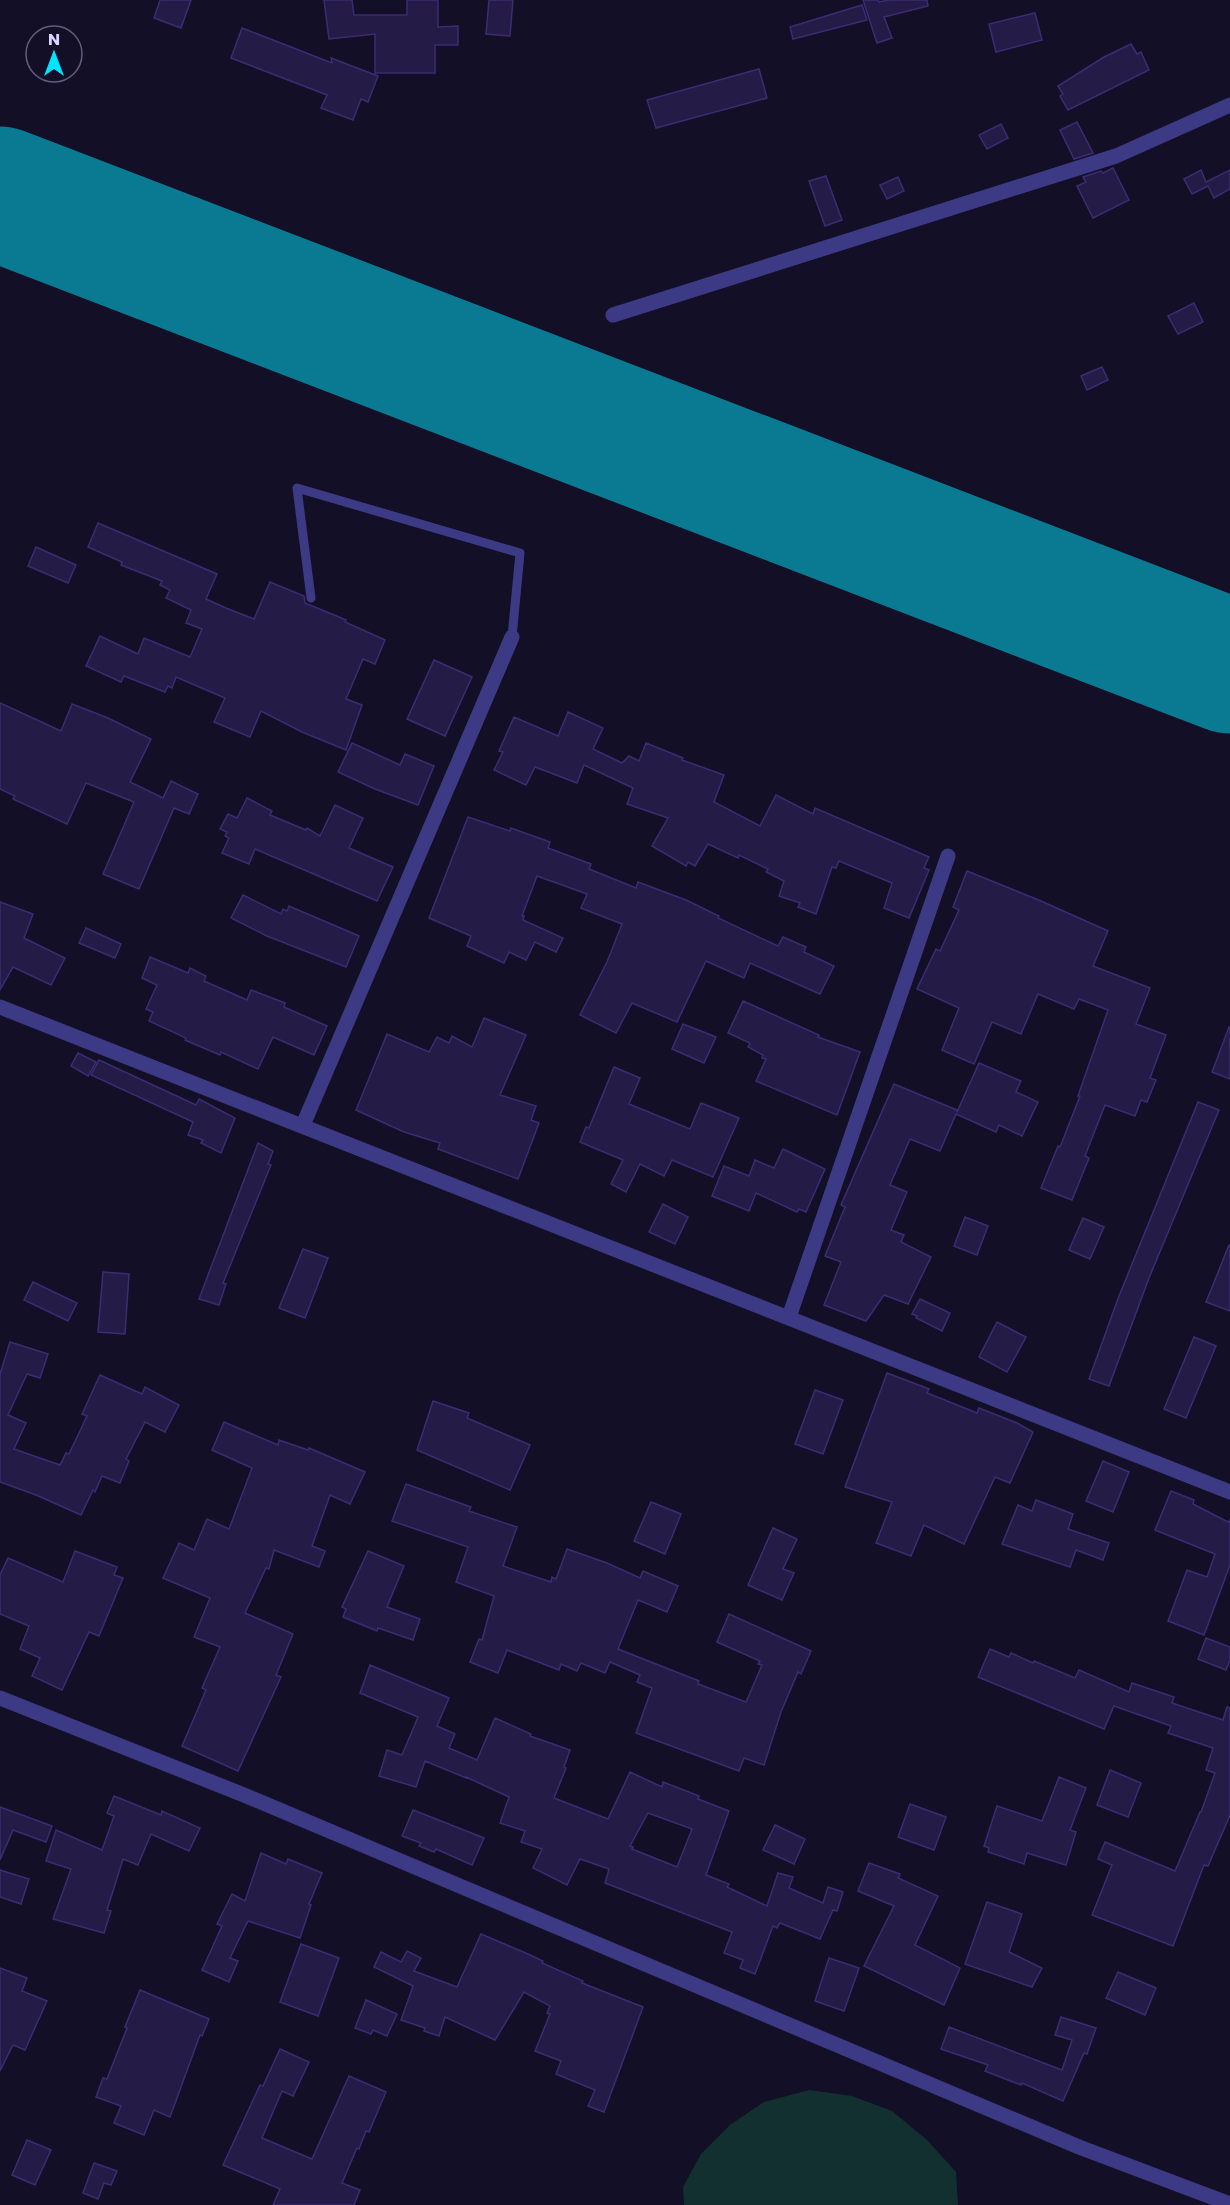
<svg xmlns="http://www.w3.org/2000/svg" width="1230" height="2205" viewBox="0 0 1230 2205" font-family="Poppins,sans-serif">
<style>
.green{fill:#12302f}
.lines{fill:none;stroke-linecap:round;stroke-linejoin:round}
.runway{stroke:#0a7a92;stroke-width:135}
.building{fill:#241b47;stroke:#3b2d73;stroke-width:1.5;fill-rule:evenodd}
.service{stroke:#3d3a85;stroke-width:9}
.minor{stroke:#3d3a85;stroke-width:15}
</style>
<rect width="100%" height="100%" fill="#130f26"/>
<polygon class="green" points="809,2090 852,2096 892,2111 927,2140 956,2172 958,2205 684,2205 683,2187 701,2154 730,2125 764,2102"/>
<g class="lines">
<polyline class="runway" points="0,194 1230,666"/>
</g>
<g class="building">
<polygon points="160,0 191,0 181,28 154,18"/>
<polygon points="324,0 352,0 354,15 407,15 407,0 438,0 438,27 458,26 458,45 435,45 435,73 375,73 375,34 329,39"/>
<polygon points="489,0 513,0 510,36 486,34"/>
<polygon points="863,0 878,0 879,2 889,0 927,0 928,6 884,17 892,38 877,43"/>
<polygon points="862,5 867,20 793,39 790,27"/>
<polygon points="1035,13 1042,40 996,52 989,24"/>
<polygon points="242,28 332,63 331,58 378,76 368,102 361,99 353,120 321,108 327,95 231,58"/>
<polygon points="1131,44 1137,54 1141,52 1149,70 1068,110 1060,96 1063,94 1058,86 1104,57"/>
<polygon points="759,69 767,98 656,128 647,100"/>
<polygon points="1077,122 1093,153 1074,159 1060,130"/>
<polygon points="1001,124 1008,138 987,149 979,135"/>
<polygon points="1113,168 1129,200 1093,218 1077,186 1086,182 1083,177 1101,171 1103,173"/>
<polygon points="1201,170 1206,182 1230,170 1230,189 1214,198 1208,186 1192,194 1184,179"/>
<polygon points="826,176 842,220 825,226 809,181"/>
<polygon points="898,177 904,191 887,199 880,185"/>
<polygon points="1194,303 1203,322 1178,334 1168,316"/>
<polygon points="1102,367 1108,380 1087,390 1081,376"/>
<polygon points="98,523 217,574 206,599 226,608 254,619 270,582 304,596 305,603 346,620 345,622 385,640 375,664 363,659 346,699 362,705 346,750 302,732 261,711 250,737 214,722 225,698 176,677 172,688 168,686 165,692 124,676 121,682 86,666 100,636 138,654 144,638 190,657 202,629 186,623 191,610 166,598 170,590 160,585 162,581 121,565 122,562 88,547"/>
<polygon points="36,547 76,565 68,583 28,566"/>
<polygon points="434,660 472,677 445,736 407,719"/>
<polygon points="0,703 61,731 72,704 108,718 151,739 130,782 163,798 171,781 198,794 189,814 174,808 139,889 103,874 134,802 86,783 67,824 13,799 15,796 0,789"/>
<polygon points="568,712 603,728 593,749 622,763 629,756 639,761 646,743 683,758 682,760 724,775 714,802 760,826 776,795 813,814 815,808 929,857 924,868 929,870 909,918 884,908 892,883 839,861 836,868 832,867 816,914 798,907 800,903 779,896 784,881 766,872 768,869 739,855 738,858 708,844 695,866 688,862 686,866 652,846 668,818 627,804 633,788 584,765 577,783 535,767 526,785 494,770 503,752 499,751 514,717 558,736"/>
<polygon points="352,743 400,765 405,754 434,766 418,805 375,789 338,772"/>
<polygon points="247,798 272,811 270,815 306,830 307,828 320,836 335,805 363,818 349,848 393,867 377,901 255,849 249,864 222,853 229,838 225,836 227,832 220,829 228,814 237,818"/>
<polygon points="468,817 510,831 511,828 550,842 548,848 591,864 589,869 636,888 638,882 686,900 719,916 718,918 778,946 783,937 806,947 804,952 834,966 820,994 750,963 744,978 706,961 677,1022 632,1003 616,1033 580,1015 607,962 622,924 581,908 587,894 537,876 522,916 524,916 523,920 563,938 556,952 535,942 526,960 509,952 504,963 467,946 471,936 429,918"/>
<polygon points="967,871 1041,901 1108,931 1093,966 1150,988 1136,1024 1166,1035 1150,1078 1156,1080 1147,1102 1141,1100 1135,1116 1105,1105 1085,1156 1089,1158 1072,1200 1041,1188 1058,1146 1060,1147 1080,1096 1078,1096 1108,1010 1079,999 1074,1009 1038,994 1021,1034 992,1022 974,1064 942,1050 959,1008 917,989 936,949 940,951 959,910 953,907"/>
<polygon points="243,895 281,914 283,909 287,911 289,906 359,936 346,967 267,936 231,918"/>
<polygon points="0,902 33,914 24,938 65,958 51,985 13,967 0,990"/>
<polygon points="86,928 121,944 115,958 79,943"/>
<polygon points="150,957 188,973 190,968 206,976 204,981 247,1000 251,990 285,1003 284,1007 327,1026 314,1055 273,1037 258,1069 221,1052 220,1055 185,1040 186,1038 149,1021 153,1012 146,1009 157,985 142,978"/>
<polygon points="743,1001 819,1035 818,1037 860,1052 837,1115 756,1081 766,1059 762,1058 763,1055 748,1047 750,1043 728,1033"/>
<polygon points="484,1018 526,1035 500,1095 536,1106 531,1120 539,1123 518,1179 438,1149 440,1143 404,1132 356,1110 387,1034 429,1052 437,1037 449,1043 452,1036 472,1047"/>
<polygon points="683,1024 716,1037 704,1063 672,1049"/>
<polygon points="1229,1027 1230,1028 1230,1079 1212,1072"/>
<polygon points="78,1053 96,1062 88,1076 71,1066"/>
<polygon points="99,1060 196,1105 199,1099 235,1118 221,1153 201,1143 203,1140 188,1135 193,1122 91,1075"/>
<polygon points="979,1063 1021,1081 1016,1092 1038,1102 1022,1136 999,1125 996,1132 956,1114 940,1151 910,1139 890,1185 907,1192 891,1230 904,1235 901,1242 931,1257 908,1304 884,1295 866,1321 824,1305 841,1262 825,1256 845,1207 841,1205 894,1084 957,1110 957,1112"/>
<polygon points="614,1067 640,1078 629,1104 690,1129 701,1103 739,1118 713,1177 672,1160 664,1176 640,1164 626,1192 611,1184 623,1160 580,1142 586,1127 589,1128"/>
<polygon points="1198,1102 1219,1110 1149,1278 1109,1386 1089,1379 1119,1296"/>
<polygon points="258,1143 273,1151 268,1164 271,1165 223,1283 226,1284 219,1305 199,1299"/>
<polygon points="783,1149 825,1169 806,1212 799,1209 797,1212 756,1193 749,1211 712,1196 724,1166 749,1176 755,1160 774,1168"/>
<polygon points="663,1204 688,1217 675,1244 649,1232"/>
<polygon points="965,1217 988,1226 977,1255 954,1246"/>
<polygon points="1083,1218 1104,1227 1090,1259 1069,1250"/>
<polygon points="1229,1245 1230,1245 1230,1311 1206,1302"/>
<polygon points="303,1249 328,1258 305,1318 279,1308"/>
<polygon points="103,1272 129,1274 125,1334 98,1332"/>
<polygon points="33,1282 77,1303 68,1321 24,1300"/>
<polygon points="920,1299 950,1313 942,1331 916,1318 917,1316 912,1314"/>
<polygon points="997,1322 1026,1337 1007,1372 979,1357"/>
<polygon points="1194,1337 1216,1346 1186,1418 1164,1409"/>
<polygon points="10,1342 48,1354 40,1378 27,1374 8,1415 26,1423 14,1449 60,1465 66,1453 69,1454 87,1416 82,1414 100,1375 142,1394 145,1387 179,1405 165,1432 145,1422 126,1459 129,1461 120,1483 102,1476 95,1492 93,1490 81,1515 36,1495 0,1482 0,1374"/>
<polygon points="887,1373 929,1389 927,1393 977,1413 979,1408 1017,1423 1033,1432 1010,1483 995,1477 964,1544 924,1525 911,1556 876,1543 892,1502 845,1487"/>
<polygon points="815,1390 843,1400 823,1454 795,1444"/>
<polygon points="433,1401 469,1413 467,1418 530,1445 510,1490 417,1450"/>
<polygon points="224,1422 278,1445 279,1440 308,1450 309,1448 365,1472 350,1504 330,1495 312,1546 325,1551 319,1567 274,1550 269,1569 266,1568 245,1613 293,1634 276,1675 281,1677 238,1771 182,1746 206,1690 202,1688 220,1647 194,1637 210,1598 163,1578 179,1543 194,1550 207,1519 229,1529 252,1468 212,1450"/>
<polygon points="1103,1461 1129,1472 1113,1512 1086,1501"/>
<polygon points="406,1484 471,1507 469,1511 517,1527 503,1566 551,1582 552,1577 556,1579 567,1549 607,1563 640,1578 643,1571 678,1586 667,1612 638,1600 618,1649 699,1681 698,1684 746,1702 762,1665 758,1664 760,1661 717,1642 729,1614 811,1651 801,1674 798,1672 781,1712 764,1765 744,1758 739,1771 636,1733 652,1688 637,1682 640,1675 610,1662 605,1673 581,1663 577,1671 561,1664 559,1670 507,1650 498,1673 470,1662 479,1639 482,1640 494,1596 456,1582 468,1547 392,1521"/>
<polygon points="1171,1491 1194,1500 1193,1504 1228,1522 1230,1520 1230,1565 1204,1635 1168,1621 1187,1570 1207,1577 1215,1554 1155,1530"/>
<polygon points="1036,1500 1073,1514 1068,1529 1109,1543 1103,1560 1076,1550 1070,1567 1002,1544 1018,1505 1032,1511"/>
<polygon points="651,1502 681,1514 665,1554 634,1541"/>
<polygon points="773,1528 797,1539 783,1569 794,1573 782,1600 748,1585"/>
<polygon points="75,1551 117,1567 114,1575 123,1578 99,1636 89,1632 62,1690 32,1676 40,1658 20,1649 29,1626 0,1614 0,1575 8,1558 63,1582"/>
<polygon points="368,1551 404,1566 387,1607 420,1619 413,1640 378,1628 377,1631 343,1617 346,1609 342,1607"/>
<polygon points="1206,1638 1230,1647 1230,1660 1226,1670 1198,1659"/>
<polygon points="990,1649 1009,1657 1011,1653 1033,1663 1034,1661 1075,1678 1079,1670 1129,1692 1132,1683 1174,1697 1172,1703 1223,1720 1227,1707 1230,1708 1230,1815 1208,1866 1204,1865 1173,1946 1092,1915 1112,1865 1098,1859 1105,1842 1175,1871 1200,1812 1201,1812 1215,1773 1206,1770 1213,1748 1168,1733 1171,1726 1114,1706 1104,1729 978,1677"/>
<path d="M370,1665L449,1698L437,1726L455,1734L449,1748L477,1760L495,1718L531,1734L530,1736L570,1750L564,1767L566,1768L554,1798L608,1819L630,1772L662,1787L663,1782L699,1796L698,1799L729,1811L706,1875L729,1884L727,1887L767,1906L778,1873L793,1877L789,1888L823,1903L828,1887L843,1892L837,1911L833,1910L820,1939L780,1923L777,1928L773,1926L755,1974L740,1968L743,1960L724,1953L732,1932L605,1883L609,1869L580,1859L567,1885L533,1868L542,1849L521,1842L525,1831L500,1823L509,1797L466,1777V1778L425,1761L416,1787L379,1776L387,1750L402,1755L418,1717L360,1693ZM648,1813L692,1829L677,1867L632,1849L633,1847L630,1846Z"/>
<polygon points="1110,1770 1141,1783 1128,1817 1097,1805"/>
<polygon points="1059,1777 1086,1788 1070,1830 1076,1832 1066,1865 1027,1853 1024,1864 988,1852 989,1848 984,1846 997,1806 1042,1821"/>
<polygon points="114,1796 161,1815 162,1811 200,1828 189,1851 151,1834 138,1865 123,1859 107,1910 111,1911 104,1933 53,1919 71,1869 46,1861 56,1830 102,1850 114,1816 107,1813"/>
<polygon points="910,1804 946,1817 934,1850 898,1837"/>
<polygon points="0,1807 52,1826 46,1842 13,1830 0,1860"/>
<polygon points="413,1810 484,1838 472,1865 436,1849 434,1852 419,1846 421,1843 402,1836"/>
<polygon points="775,1825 805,1839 794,1864 763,1850"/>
<polygon points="261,1853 286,1864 288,1859 322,1873 309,1904 311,1905 300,1938 248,1921 230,1958 238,1961 229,1982 202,1970 222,1926 217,1924 232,1894 245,1901"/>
<polygon points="869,1863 900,1874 898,1878 938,1896 915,1945 960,1968 944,2005 864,1966 894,1906 858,1891"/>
<polygon points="0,1870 29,1879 21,1904 0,1897"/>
<polygon points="987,1902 1022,1914 1009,1952 1042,1968 1032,1987 965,1964"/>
<polygon points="481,1934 528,1954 543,1961 542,1963 583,1981 582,1983 643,2007 604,2112 588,2106 595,2090 556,2074 561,2061 535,2051 550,2014 547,2013 550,2006 524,1992 495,2040 445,2017 439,2036 424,2031 425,2028 401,2020 413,1986 374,1967 381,1952 401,1962 407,1951 421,1958 414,1971 457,1987"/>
<polygon points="301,1944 339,1958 318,2016 280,2002"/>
<polygon points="829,1958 859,1968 844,2011 815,2001"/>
<polygon points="0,1968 27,1978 22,1991 47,2001 25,2050 13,2045 0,2071"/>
<polygon points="1118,1972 1156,1988 1145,2015 1106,1998"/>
<polygon points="140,1990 209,2019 202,2036 200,2035 170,2117 154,2110 144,2135 114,2123 121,2106 96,2097 103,2078 107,2079 127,2028 125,2027"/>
<polygon points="366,2000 397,2014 387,2036 373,2030 371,2034 355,2028"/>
<polygon points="1061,2017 1096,2028 1087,2054 1084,2053 1063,2101 1022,2083 1021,2085 985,2071 988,2065 941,2049 949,2027 1062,2070 1072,2040 1055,2035"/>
<polygon points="280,2049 309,2062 293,2096 282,2091 262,2138 312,2159 349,2076 386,2092 369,2132 366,2131 359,2149 357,2148 342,2183 360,2190 354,2205 273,2205 280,2189 223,2165 260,2085 263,2086"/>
<polygon points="27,2140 51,2150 35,2185 12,2175"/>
<polygon points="94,2163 117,2171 111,2185 104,2183 98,2199 83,2193"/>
</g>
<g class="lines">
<polyline class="service" points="311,598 297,488 520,553 512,637"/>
<g class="minor">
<polyline points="613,315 1116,156 1230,105"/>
<polyline points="0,1007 1230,1492"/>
<polyline points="303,1125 512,637"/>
<polyline points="789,1317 948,856"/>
<polyline points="0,1698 244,1795 1079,2147 1230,2204"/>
</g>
</g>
<g transform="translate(54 54)"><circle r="28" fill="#130f26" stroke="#625e7d" stroke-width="1.5"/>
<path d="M0-4.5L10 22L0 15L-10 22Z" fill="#00e5ff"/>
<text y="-9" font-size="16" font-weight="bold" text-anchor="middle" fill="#d9d4ff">N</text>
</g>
</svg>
